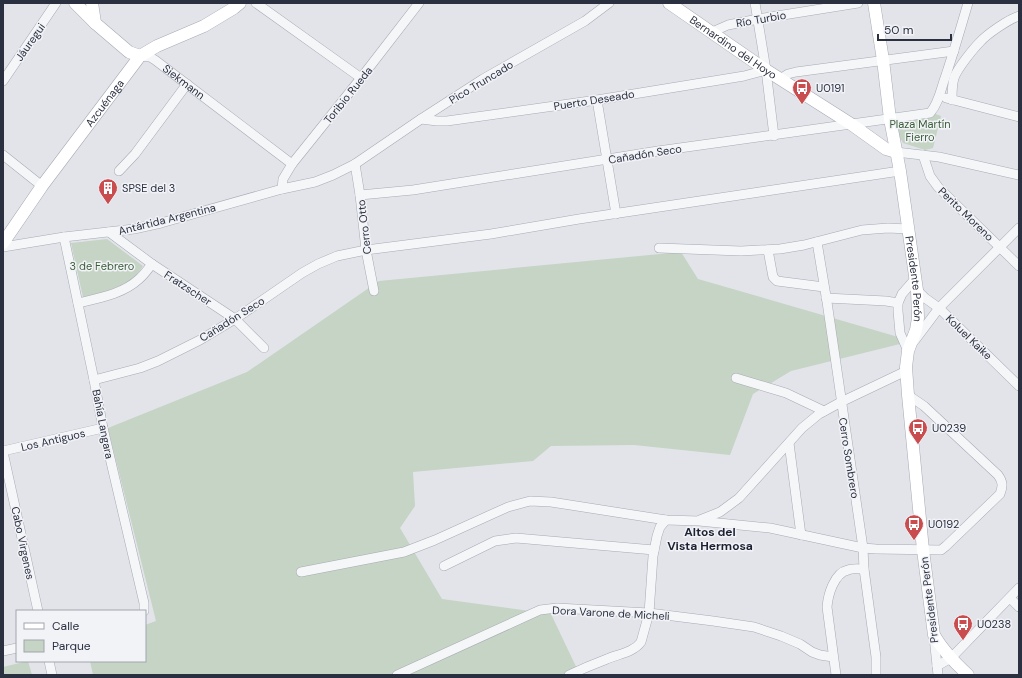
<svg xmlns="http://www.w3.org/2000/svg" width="1022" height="678" viewBox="0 0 1022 678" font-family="'DM Sans',sans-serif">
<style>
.green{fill:#c5d4c4}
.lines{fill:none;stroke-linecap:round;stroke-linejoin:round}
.street-casing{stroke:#a7aab4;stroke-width:10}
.secondary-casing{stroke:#a7aab4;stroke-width:13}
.street{stroke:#f5f6f8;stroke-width:9}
.secondary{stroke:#fff;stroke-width:12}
.labels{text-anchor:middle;stroke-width:3;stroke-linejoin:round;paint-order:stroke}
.street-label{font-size:11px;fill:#2b3041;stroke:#f2f3f7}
.poi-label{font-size:11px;fill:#2b3041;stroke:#f2f3f7;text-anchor:start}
.park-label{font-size:11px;fill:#3a5d39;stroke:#f2f3f7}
.neighbourhood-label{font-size:12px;font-weight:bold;fill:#1d2132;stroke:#f2f3f7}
</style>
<rect width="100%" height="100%" fill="#e2e4ea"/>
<g class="green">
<polygon points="930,112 941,116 933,148 925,150 903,143 890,119"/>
<path d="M107,239L143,266C140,270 137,275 133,278C118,289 100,293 83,297L71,243Z"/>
<polygon points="681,252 698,279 912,341 791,371 753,394 730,455 634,445 551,446 533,461 413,472 415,506 400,528 442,599 551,614 580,675 93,675 90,661 145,661 145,625 156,621 108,428 247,372 379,281"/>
<polygon points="28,661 32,675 3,675 3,667"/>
</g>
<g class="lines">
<g class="street-casing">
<g id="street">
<polyline points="256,3 361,78"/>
<polyline points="755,3 766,70 774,136"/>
<polyline points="712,32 728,25 758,19 858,3"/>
<path id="s1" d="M140,56L150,57L155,60L292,164"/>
<polyline points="780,79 788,74 796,72 954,51"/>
<polyline points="3,81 56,3"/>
<polyline points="946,98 1019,117"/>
<polyline points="597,100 616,214"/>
<path d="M952,100C952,92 952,85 954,78C957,69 973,49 980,42C987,34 1009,19 1019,16"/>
<polyline points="421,119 437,121 447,121 597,100 744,76 766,70"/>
<polyline points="896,152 939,157 1019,175"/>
<polyline points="3,155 42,186"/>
<polyline points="923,155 930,176 938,187 1019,266"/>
<polyline points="355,164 360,195 366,250 374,291"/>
<polyline points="119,171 135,154 187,84"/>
<polyline points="282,189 283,179 292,164 361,78 419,3"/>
<path d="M360,195L413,190L658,151L930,113C939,103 941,88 946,75C954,51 961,27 968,3"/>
<polyline points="109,232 152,264 235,319 264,348"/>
<polyline points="64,237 94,380 103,428 144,603 144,611"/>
<polyline points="817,242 827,302 863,548 864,569 876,657 876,675"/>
<polyline points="3,247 64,237 134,229 161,223 282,189 315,182 333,175 355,164 421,119 483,79 585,21 609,3"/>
<polyline points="659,248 741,251 780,249 804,245 862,230 888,228 908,229"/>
<polyline points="768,250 773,277 777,281 824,287"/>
<polyline points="917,290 925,298 939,308 1019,386"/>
<polyline points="826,298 886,301 898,303"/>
<path d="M78,303C99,298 123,294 139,279C144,275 148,269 152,264"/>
<polyline points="915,340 939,308 1019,228"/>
<polyline points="908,351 900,333 898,311 898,303 902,294 915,279"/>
<polyline points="736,378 786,393 824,411"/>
<polyline points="94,380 140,368 158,361 200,340 235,319 302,273 318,264 337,256 366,250 491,234 579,219 900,171"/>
<polyline points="789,443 801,535"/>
<polyline points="3,451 103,428"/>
<polyline points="3,452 38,611"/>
<polyline points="700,520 720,512 739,498 802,428 819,414 841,402 906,371"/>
<polyline points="444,566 495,541 516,538 654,550"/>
<path d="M301,572L404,552L435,540L508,507L530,501L551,502L666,520L699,521L770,528L863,548L876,549L941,550L946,546L1000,494C1003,486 1003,482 998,475L924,406L908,395"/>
<polyline points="1010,598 1019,607"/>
<polyline points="934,637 938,675"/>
<polyline points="3,651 17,648"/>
<polyline points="49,661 52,675"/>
<polyline points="937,666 951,658 1019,588"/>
<polyline points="397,675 540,610 557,608 649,613 713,621 754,627 781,636 800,644 812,652 820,655 833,657"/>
<path d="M569,675C582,669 594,664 607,659C619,654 634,652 641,642L649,613L653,556L657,536L660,527L666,520"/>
<path d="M836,675L827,607C828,595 834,573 848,570C852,568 859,569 864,569"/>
</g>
</g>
<g class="secondary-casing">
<g id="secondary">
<polyline points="75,3 95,23 129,52 140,56"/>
<polyline points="92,3 95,23"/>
<path id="s2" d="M669,3L766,70L851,124L886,149L896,152"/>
<path id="s3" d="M874,3L883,60L890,119L900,171L917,290L918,318L916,330L908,351L906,367L908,395L923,550L934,635C943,651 955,663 968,675"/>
<path id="s4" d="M3,243L42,186L140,56L157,46L204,26L234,8L240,3"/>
</g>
</g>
<use href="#street" class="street"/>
<use href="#secondary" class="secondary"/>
</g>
<defs>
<g id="bus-pin" transform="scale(1)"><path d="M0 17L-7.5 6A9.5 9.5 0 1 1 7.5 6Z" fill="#c94d4e" stroke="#f2f3f7"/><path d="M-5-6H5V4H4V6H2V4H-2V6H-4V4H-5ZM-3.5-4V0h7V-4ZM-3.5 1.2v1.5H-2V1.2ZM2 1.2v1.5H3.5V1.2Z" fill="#fff"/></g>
<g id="building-pin" transform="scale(1)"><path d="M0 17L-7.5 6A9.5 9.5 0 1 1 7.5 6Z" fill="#c94d4e" stroke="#f2f3f7"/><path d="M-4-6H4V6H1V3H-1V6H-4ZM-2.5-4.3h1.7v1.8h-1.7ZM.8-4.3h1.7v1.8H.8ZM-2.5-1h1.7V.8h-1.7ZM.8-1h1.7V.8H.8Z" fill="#fff"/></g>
</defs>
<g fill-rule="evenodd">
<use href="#bus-pin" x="802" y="88"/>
<use href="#building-pin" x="108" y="188"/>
<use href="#bus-pin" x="918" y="428"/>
<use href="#bus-pin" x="914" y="524"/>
<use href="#bus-pin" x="963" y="624"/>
</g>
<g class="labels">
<g class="street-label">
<text transform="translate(761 19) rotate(-10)" y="4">Río Turbio</text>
<text transform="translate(30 42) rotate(-55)" y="4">Jáuregui</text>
<text dy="4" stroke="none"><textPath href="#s2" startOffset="78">Bernardino del Hoyo</textPath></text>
<text dy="4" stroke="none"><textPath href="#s1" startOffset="52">Siekmann</textPath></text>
<text transform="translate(481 82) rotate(-31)" y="4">Pico Truncado</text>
<text transform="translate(348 95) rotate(-51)" y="4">Toribio Rueda</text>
<text transform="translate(594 100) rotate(-9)" y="4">Puerto Deseado</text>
<text dy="4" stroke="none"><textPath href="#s4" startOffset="173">Azcuénaga</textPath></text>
<text transform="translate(645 154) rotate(-9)" y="4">Cañadón Seco</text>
<text transform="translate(966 214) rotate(44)" y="4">Perito Moreno</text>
<text transform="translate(167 219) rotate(-14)" y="4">Antártida Argentina</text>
<text transform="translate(364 227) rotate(-97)" y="4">Cerro Otto</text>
<text dy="4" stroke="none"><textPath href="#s3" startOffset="279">Presidente Perón</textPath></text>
<text transform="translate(188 288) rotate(33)" y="4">Fratzscher</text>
<text transform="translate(232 319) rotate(-32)" y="4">Cañadón Seco</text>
<text transform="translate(969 337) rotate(44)" y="4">Koluel Kaike</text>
<text transform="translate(103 424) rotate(79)" y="4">Bahía Langara</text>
<text transform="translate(53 440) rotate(-13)" y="4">Los Antiguos</text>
<text transform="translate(849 458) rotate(81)" y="4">Cerro Sombrero</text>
<text transform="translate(23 543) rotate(78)" y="4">Cabo Virgenes</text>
<text transform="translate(929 600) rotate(-97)" y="4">Presidente Perón</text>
<text transform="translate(611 613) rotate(3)" y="4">Dora Varone de Micheli</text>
</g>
<g class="poi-label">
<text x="816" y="92">U0191</text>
<text x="122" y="192">SPSE del 3</text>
<text x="932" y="432">U0239</text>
<text x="928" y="528">U0192</text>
<text x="977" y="628">U0238</text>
</g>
<g class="park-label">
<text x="920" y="128">Plaza Martín<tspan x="920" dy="13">Fierro</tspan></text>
<text x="102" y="270">3 de Febrero</text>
</g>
<g class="neighbourhood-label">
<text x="710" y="536">Altos del<tspan x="710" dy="14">Vista Hermosa</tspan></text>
</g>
</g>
<rect width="1022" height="678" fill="none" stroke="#2b3041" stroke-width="8"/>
<rect x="16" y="610" width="130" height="52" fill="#f2f3f7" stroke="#a2a5ae"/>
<rect x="24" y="623" width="20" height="6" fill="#ffffff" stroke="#a2a5ae"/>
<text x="52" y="630" font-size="12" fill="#2b3041">Calle</text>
<rect x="24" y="640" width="20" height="12" fill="#c5d4c4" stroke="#a2a5ae"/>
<text x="52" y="650" font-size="12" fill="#2b3041">Parque</text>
<path d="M878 34v6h73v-6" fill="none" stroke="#2b3041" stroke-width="2"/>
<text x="884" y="34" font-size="12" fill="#2b3041" stroke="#f2f3f7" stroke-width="3" paint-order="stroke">50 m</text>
</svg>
